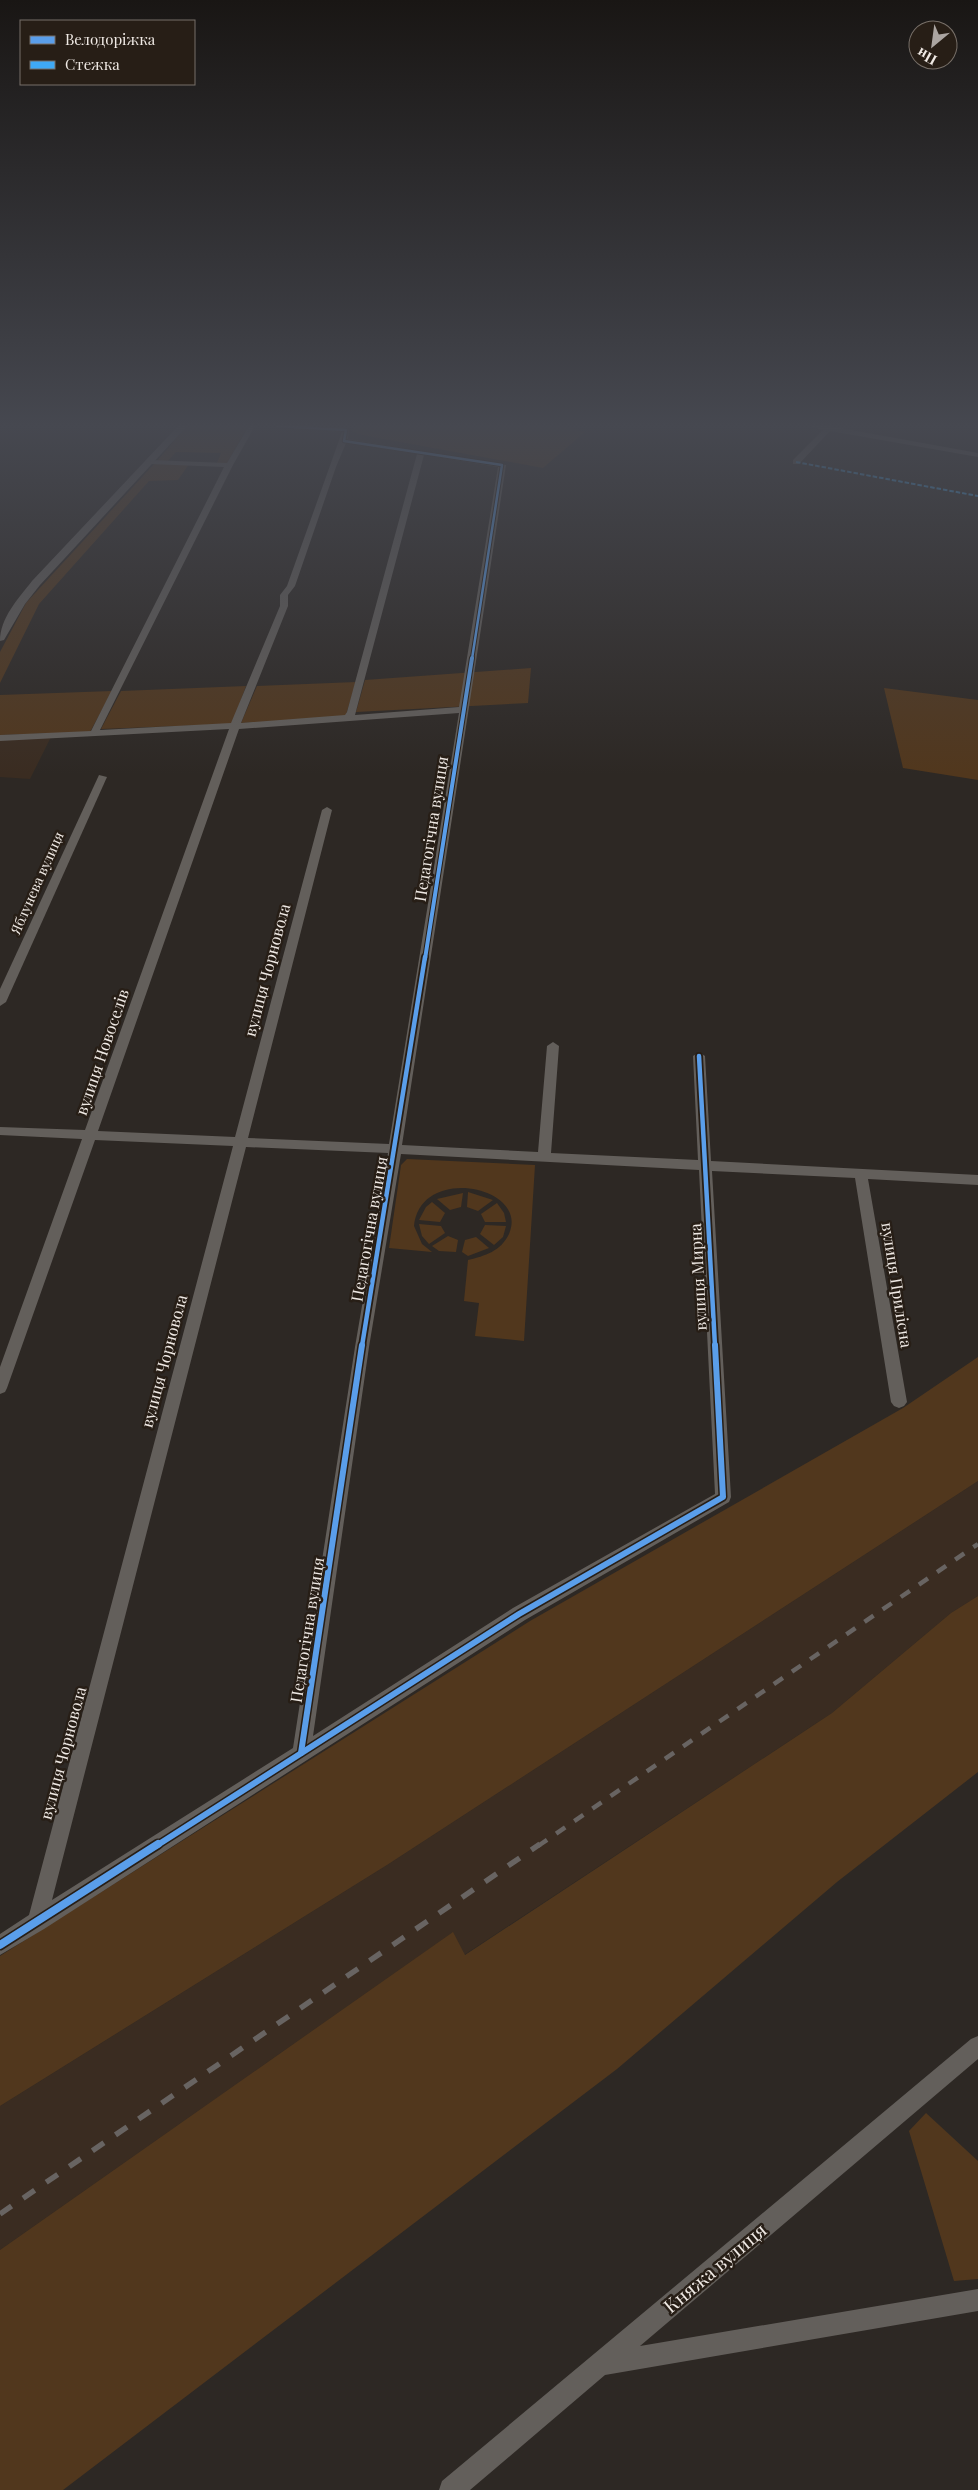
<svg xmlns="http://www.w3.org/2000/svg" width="978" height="2490" viewBox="0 0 978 2490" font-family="'Playfair Display',serif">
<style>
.built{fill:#3a2c21}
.green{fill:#51371d}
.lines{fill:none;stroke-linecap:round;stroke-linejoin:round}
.minor{fill:#635f5b;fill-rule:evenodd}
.tertiary{fill:#635f5b;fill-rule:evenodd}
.rail-far1{stroke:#686462;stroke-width:4.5;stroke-dasharray:11 11;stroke-linecap:butt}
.rail{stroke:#686462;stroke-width:5.5;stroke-dasharray:14 14;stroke-linecap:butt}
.quiet{stroke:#3fa9f5;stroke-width:2;stroke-dasharray:4.5 2;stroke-linecap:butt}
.cycleway-far4-casing{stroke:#271e16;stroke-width:4.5}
.cycleway-far3-casing{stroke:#271e16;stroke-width:6}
.cycleway-far2-casing{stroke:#271e16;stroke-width:8}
.cycleway-far1-casing{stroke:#271e16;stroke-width:9}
.cycleway-casing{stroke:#271e16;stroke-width:11}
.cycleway-far4{stroke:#5a9eea;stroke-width:2.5}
.cycleway-far3{stroke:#5a9eea;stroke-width:4}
.cycleway-far2{stroke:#5a9eea;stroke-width:4.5}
.cycleway-far1{stroke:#5a9eea;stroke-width:6}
.cycleway{stroke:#5a9eea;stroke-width:8}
.labels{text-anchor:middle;stroke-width:5;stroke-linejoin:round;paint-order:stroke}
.far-street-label{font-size:14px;fill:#efe9e4;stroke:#271e16}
.street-label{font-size:16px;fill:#efe9e4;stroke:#271e16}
.near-street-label{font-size:19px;fill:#efe9e4;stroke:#271e16}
</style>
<rect width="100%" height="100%" fill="#2d2824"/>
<g class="built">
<polygon points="51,737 30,779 0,777 0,740"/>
<polygon points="978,1481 978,1596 951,1613 832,1713 464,1955 452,1933 0,2250 0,2106 387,1865"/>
</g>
<g class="green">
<polygon points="187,426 248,426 227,463 217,463 221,453 176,452 168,461 157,461"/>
<polygon points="356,426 564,426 585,432 543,468 362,435 351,431"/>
<polygon points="155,463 189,464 178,480 149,481 39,604 0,683 0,652 26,603"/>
<polygon points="531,668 528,703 356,712 365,680"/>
<polygon points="356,682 345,718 241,723 257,686"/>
<polygon points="246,686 232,724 101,729 121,691"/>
<polygon points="884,688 978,700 978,780 903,768"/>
<polygon points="112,691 90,732 0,735 0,695"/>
<path d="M407,1159L535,1165L524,1341L475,1336L479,1303L464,1301L468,1260C485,1256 501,1251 509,1234C530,1186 420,1164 414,1226L422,1244L432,1252L389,1248L401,1165Z"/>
<polygon points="468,1192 493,1200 478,1211 467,1207"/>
<polygon points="463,1193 461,1207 450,1210 437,1199"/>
<polygon points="432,1202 445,1213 440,1222 419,1220 426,1207"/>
<polygon points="497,1203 504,1213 506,1222 485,1222 481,1214"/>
<polygon points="419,1224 441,1226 445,1233 429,1244 422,1236"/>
<polygon points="485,1225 506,1226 503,1237 494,1245 480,1234"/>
<polygon points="448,1236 458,1240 456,1252 439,1251 432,1246"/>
<polygon points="476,1237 489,1248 468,1256 462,1252 465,1240"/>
<polygon points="978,1357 978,1481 387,1865 0,2106 0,1956 530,1621 903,1408"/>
<polygon points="978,1596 978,1772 837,1882 617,2069 63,2490 0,2490 0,2250 453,1932 465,1955 832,1713 951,1613"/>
<polygon points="926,2113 978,2161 978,2279 954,2281 909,2131"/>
</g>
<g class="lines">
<g class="minor">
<path d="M249,426H255L233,465L100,730L231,723L280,606V595L287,586L342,432L277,428L274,426L346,428L349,430L348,439L506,465L402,1145L538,1152L547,1046L553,1042L559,1046L551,1153L698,1160L693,1056L699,1052L705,1056L711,1161L978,1175V1185L868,1179L907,1402L904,1406L899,1408L894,1406L891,1402L855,1178L712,1171L731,1497L729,1502L525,1620L44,1929L0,1955V1934L29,1915L233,1146L95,1140L7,1388L5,1392L0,1394V1367L82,1139L0,1135V1127L85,1130L229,729L0,741V735L91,731L224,467L150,464L146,462L150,460L227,463ZM346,443L417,454L347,712L345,715L241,723L288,606V595L295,586L336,467ZM424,455L498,467L459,707L355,715ZM459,713L389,1144L248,1138L332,810L327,807L322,810L235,1137L98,1131L239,729ZM246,1147L388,1153L355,1347L293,1748L52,1900ZM401,1154L699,1170L715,1494L513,1608L313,1736L369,1347Z"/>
<polygon points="810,426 829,426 978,453 978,457 830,431 799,464 793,464 793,460 823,430"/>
<polygon points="99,775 107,777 6,1002 0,1006 0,989"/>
<polygon points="978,2036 978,2059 640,2346 978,2289 978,2311 605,2375 470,2490 439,2490 442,2481 971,2039"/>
</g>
<path class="tertiary" d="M178,426H187L40,585L25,604L4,640L0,641C0,618 18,599 32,581Z"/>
<polyline class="rail-far1" points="538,1846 978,1544"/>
<polyline class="rail" points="0,2214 540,1844"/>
<polyline class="quiet" points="796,462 978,496"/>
<g class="cycleway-far4-casing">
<polyline id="cycleway-far4" points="277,426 346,430 344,441 502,465 472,659"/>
</g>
<g class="cycleway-far3-casing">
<polyline id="cycleway-far3" points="425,959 472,658"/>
</g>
<g class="cycleway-far2-casing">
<g id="cycleway-far2">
<polyline points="699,1056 715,1346"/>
<polyline points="362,1346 425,957"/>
</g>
</g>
<g class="cycleway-far1-casing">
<g id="cycleway-far1">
<polyline points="301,1753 362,1345"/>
<polyline points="156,1846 519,1614 723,1497 715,1345"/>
</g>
</g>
<g class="cycleway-casing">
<polyline id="cycleway" points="0,1945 158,1844"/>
</g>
<use href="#cycleway-far4" class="cycleway-far4"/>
<use href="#cycleway-far3" class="cycleway-far3"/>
<use href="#cycleway-far2" class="cycleway-far2"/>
<use href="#cycleway-far1" class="cycleway-far1"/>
<use href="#cycleway" class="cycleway"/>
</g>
<linearGradient id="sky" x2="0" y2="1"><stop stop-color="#191614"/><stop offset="0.55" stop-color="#464850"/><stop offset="1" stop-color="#464850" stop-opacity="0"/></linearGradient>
<rect width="978" height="774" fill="url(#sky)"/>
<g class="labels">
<g class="far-street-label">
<text transform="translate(37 883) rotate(-66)" y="5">Яблунева вулиця</text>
</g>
<g class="street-label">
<text transform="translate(431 829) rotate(-81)" y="6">Педагогічна вулиця</text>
<text transform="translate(267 970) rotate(-75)" y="6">вулиця Чорновола</text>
<text transform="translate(102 1052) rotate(-71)" y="6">вулиця Новоселів</text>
<text transform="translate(369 1229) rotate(-80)" y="6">Педагогічна вулиця</text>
<text transform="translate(698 1277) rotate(-93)" y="6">вулиця Мирна</text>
<text transform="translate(897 1285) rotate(81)" y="6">вулиця Прилісна</text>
<text transform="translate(164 1361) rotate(-75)" y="6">вулиця Чорновола</text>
<text transform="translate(307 1630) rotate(-81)" y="6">Педагогічна вулиця</text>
<text transform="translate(63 1753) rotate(-75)" y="6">вулиця Чорновола</text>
</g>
<g class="near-street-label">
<text transform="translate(715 2268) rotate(-40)" y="7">Княжа вулиця</text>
</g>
</g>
<rect x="20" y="20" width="175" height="65" fill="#271e16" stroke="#776f68"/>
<rect x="30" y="36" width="25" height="8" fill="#5a9eea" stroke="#776f68"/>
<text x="65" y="45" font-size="15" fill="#efe9e4">Велодоріжка</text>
<rect x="30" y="61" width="25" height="8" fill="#3fa9f5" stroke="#776f68"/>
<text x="65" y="70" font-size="15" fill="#efe9e4">Стежка</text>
<g transform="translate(933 45) rotate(209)"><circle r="24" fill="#271e16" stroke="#776f68"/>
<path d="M0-4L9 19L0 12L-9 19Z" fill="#aba5a1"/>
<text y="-8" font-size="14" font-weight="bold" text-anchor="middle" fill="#efe9e4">Пн</text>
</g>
</svg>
